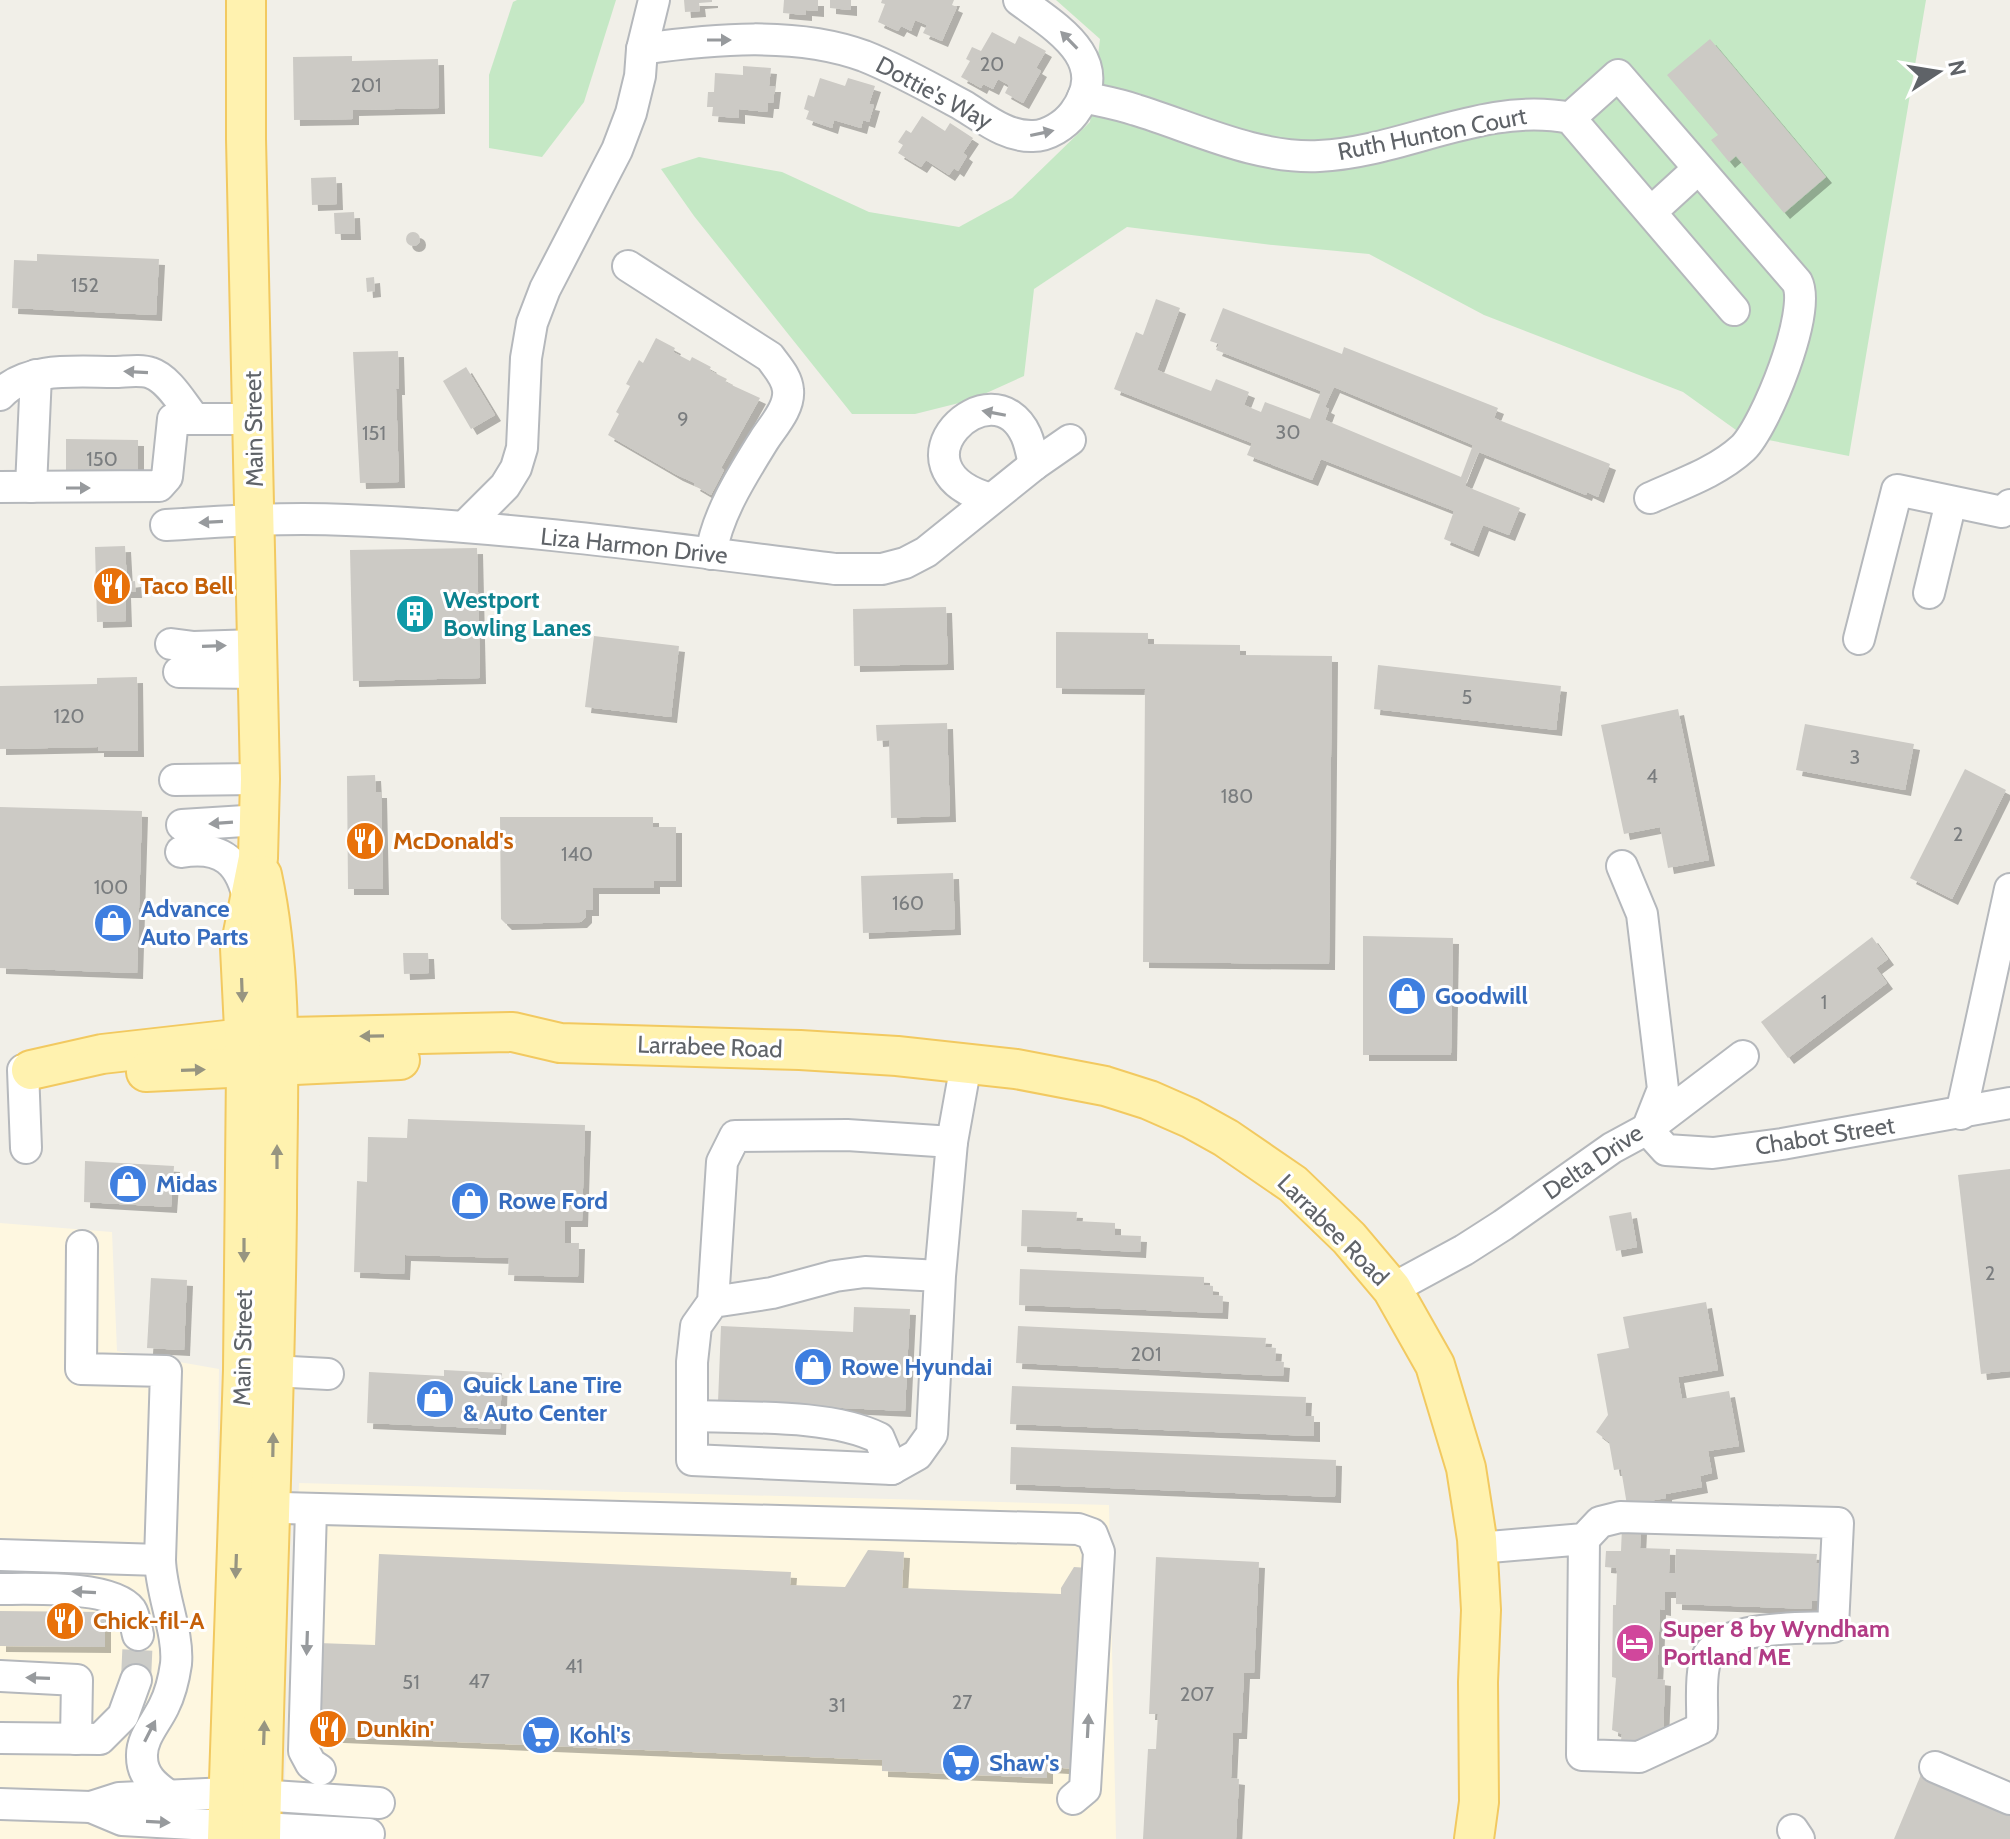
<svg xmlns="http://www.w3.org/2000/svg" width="2010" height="1839" viewBox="0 0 2010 1839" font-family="Cabin,sans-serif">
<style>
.commercial{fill:#fef7e0}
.green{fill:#c5e8c5}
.building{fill:#cccac5;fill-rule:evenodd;filter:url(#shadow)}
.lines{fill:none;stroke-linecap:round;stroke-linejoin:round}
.minor-tunnel{stroke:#ccccc8;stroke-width:30;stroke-dasharray:30 15;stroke-linecap:butt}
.minor-casing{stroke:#b5b8bc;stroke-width:34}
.major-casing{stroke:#f2c960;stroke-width:42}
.minor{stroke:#fff;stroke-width:30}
.major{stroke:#fff2af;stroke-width:38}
.oneway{fill:#979a9d}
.oneway2{fill:#979581}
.labels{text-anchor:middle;stroke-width:6;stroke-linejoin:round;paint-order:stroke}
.number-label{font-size:20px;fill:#7a7d7f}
.street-label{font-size:24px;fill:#5f6368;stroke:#fff}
.food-label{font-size:24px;font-weight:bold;fill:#c56008;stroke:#fff;text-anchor:start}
.culture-label{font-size:24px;font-weight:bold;fill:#0d838f;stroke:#fff;text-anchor:start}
.shop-label{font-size:24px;font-weight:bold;fill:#366cbe;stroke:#fff;text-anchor:start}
.hotel-label{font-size:24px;font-weight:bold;fill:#b23c85;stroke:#fff;text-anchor:start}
</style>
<defs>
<filter id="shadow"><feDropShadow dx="6" dy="6" stdDeviation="0" flood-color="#0004"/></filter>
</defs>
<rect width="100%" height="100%" fill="#f1efe8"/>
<g class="commercial">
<polygon points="0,1223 112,1232 117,1351 219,1369 211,1839 0,1839"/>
<polygon points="299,1483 1109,1505 1116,1839 282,1839"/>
</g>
<g class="green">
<polygon points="517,0 616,0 584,102 542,157 489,148 489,75 513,2"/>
<polygon points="1056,0 1926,0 1849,456 1743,435 1683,392 1484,315 1369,254 1273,245 1127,227 1034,289 1024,376 971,400 915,414 852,414 694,216 661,169 699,157 782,172 869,212 959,227 1012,198 1090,122 1100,39"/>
</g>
<g class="building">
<polygon points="684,0 712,0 712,2 699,3 700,11 685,12"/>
<polygon points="784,0 818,0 818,11 806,10 806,15 783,13"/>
<polygon points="830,0 851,0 851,10 830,8"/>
<polygon points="882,0 954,0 952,5 957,7 942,41 923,33 927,25 915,20 911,31 901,26 898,31 878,22 885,4 881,3"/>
<polygon points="992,32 1015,44 1019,36 1046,51 1036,68 1041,71 1023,103 1005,93 1009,85 998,79 993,89 983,84 981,88 961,77 970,61 966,59 972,47 981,51"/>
<polygon points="1710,39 1826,177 1784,213 1736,156 1729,162 1711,140 1718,135 1667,75"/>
<polygon points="352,56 352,61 438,59 439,108 353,110 353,119 294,120 293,57"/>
<polygon points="743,66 771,68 769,86 775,86 773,103 768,103 767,112 739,109 739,118 712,116 713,107 707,107 708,92 714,92 715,73 743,75"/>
<polygon points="820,78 845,86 848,78 875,86 869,104 874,105 869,122 863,120 861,128 834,120 832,128 806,119 809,111 804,109 808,95 814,97"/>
<polygon points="922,116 945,131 950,123 973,138 963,153 967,156 958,171 954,168 949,175 926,160 921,167 898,153 903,145 898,142 906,130 911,133"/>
<polygon points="336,177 337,204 312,205 311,178"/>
<polygon points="354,212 355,234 335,234 334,213"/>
<circle cx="413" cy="239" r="7"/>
<polygon points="37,254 159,259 156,315 12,308 14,260 37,261"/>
<polygon points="374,277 375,291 367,292 366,278"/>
<path d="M1156,299L1180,308L1157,370L1211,391L1216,379L1249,392L1244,405L1261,412L1265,402L1310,419L1321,391L1216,350L1219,344L1210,341L1223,308L1342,354L1344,347L1498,408L1494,418L1610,464L1598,497L1587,492L1586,495L1479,452L1465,486L1520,508L1509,535L1483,525L1473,551L1444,539L1454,511L1321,459L1312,480L1247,455L1252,443L1114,389L1136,332L1143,335ZM1334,387L1473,445L1461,477L1325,420L1329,409L1325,407Z"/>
<polygon points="656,338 675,348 673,352 690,361 692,357 711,367 709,370 727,379 725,382 760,398 721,468 724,470 711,495 694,485 695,483 677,475 608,435 619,414 616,412 630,386 626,384 639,360 643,363"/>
<polygon points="398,351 399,389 396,389 399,482 360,483 353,352"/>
<polygon points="466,367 495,415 471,429 443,381"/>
<polygon points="66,439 138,440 138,478 66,478"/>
<polygon points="125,546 127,582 135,581 136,592 125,592 126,621 97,622 95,547"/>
<polygon points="477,548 480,678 353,681 350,550"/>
<polygon points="946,607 948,664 854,666 853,609"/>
<polygon points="1056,632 1148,633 1148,644 1240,645 1240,655 1332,656 1329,964 1143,962 1145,689 1056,688"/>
<polygon points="594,636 679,646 671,717 585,707"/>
<polygon points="1378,665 1561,686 1556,730 1374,709"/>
<polygon points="137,677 138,751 98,751 98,747 0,749 0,686 97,684 97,678"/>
<polygon points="1678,709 1709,860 1668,868 1660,827 1624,834 1601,725"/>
<polygon points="947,723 950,816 891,818 889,740 877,741 876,725"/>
<polygon points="1805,724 1914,744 1905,790 1796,770"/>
<polygon points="1965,769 2006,790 1952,899 1910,878"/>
<polygon points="375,775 376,792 381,792 383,889 348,889 347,776"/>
<polygon points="0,807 142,811 137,973 0,968"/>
<polygon points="500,817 653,817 653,827 676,827 676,881 654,881 654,888 593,888 593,910 586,910 586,917 581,922 506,924 501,919"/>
<polygon points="953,873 955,929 863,933 861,876"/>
<polygon points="1363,936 1453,938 1451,1055 1363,1055"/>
<polygon points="1872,937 1888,959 1876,968 1887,983 1788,1058 1761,1022"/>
<polygon points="403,953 428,953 429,973 404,974"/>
<polygon points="408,1119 585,1125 582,1221 565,1221 565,1243 579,1243 578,1277 508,1275 509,1258 405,1255 404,1274 354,1272 357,1181 367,1182 368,1137 407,1138"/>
<polygon points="85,1161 174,1166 171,1207 84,1202"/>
<polygon points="2010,1169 2010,1371 1981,1374 1958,1175"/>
<polygon points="1022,1210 1077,1212 1076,1221 1115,1223 1115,1235 1141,1236 1140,1252 1021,1246"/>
<polygon points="1631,1212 1637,1247 1616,1251 1609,1216"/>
<polygon points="1020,1269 1204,1277 1204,1285 1213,1286 1213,1295 1223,1296 1222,1313 1019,1305"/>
<polygon points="151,1278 187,1280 184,1350 147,1348"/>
<polygon points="1706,1302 1718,1370 1678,1377 1682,1399 1729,1391 1739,1446 1708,1451 1712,1473 1700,1476 1702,1487 1666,1494 1666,1498 1627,1505 1621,1469 1614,1470 1609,1442 1596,1432 1608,1415 1597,1354 1629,1348 1623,1317"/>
<polygon points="854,1307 910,1309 905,1411 718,1402 721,1326 853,1332"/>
<polygon points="1018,1326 1266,1338 1265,1347 1276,1348 1275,1361 1284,1362 1283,1376 1016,1363"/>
<polygon points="444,1370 502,1373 500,1429 367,1423 369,1372 444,1376"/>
<polygon points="1012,1386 1306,1397 1305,1416 1314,1416 1314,1436 1010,1424"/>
<polygon points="1011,1447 1336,1460 1335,1497 1010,1484"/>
<polygon points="1622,1527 1641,1528 1640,1548 1670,1549 1669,1573 1675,1573 1676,1549 1817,1554 1816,1563 1822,1564 1821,1601 1812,1601 1811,1609 1676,1604 1676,1592 1665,1592 1665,1610 1660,1609 1657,1679 1665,1680 1663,1735 1652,1741 1621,1740 1622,1734 1612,1730 1616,1678 1612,1677 1613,1605 1616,1605 1617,1571 1616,1568 1605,1567 1606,1551 1621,1551"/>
<polygon points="868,1550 904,1552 902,1588 1061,1594 1061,1588 1074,1567 1088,1568 1079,1769 1047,1767 1047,1778 882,1771 882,1760 314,1736 318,1643 375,1645 379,1554 791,1572 790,1585 845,1587"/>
<polygon points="1156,1557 1259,1562 1254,1673 1244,1673 1241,1733 1233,1733 1231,1778 1239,1779 1236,1839 1143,1839 1148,1749 1156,1749 1158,1714 1149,1714"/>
<polygon points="0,1611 105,1612 105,1647 0,1646"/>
<polygon points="1922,1772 2010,1811 2010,1839 1894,1839"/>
</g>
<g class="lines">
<polyline class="minor-tunnel" points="136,1680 138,1635"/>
<g class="minor-casing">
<g id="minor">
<path d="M642,49C712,39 796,31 864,56C897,69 931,88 962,105C984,118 1006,137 1033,136C1048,136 1065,125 1074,113C1113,60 1057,28 1019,0"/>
<path d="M1083,97C1101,101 1119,104 1136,110C1195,128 1256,159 1319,156C1404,152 1485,101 1570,118L1734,310"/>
<path d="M1570,118L1618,75L1797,282C1812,311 1766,425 1743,448C1717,472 1681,484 1650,498"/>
<polyline points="1651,212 1698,169"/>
<path d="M628,266L770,357C777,367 787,377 788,390C790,408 773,426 764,440C743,474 717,514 711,554"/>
<path d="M0,395C26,366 78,372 114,372C125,372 140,369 151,373C169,379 183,405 194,418"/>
<polyline points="0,487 159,486 167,477 173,419 253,419"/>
<polyline points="31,487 36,375"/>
<path d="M991,499C882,468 992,362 1026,435C1030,444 1032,455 1034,465"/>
<path d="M166,525C226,521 287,517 347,520C510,526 673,549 835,569H882L905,563L926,552L1034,465L1070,440"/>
<polyline points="465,526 505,486 516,468 522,448 526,358 532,323 545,289 617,150 631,113 640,76 642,49 654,0"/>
<polyline points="1929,593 1951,502"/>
<polyline points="1859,639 1897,490 2002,512 2010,505"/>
<polyline points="171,644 194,647 258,645"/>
<polyline points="179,672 258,673"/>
<polyline points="175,780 260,779"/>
<polyline points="182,825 259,820"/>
<path d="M181,852C222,845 241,862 249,902"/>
<polyline points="1622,866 1642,914 1663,1089 1648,1127"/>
<polyline points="23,1070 26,1148"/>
<polyline points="1961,1114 2010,889"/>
<polyline points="1647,1129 1666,1150 1713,1153 1782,1144 2010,1103"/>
<polyline points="952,1142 966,1064"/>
<path d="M82,1246L81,1369L166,1371L160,1560C161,1594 179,1633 176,1664C174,1678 170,1694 164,1706C156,1723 141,1738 142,1757C142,1776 155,1786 169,1796"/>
<polyline points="1392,1289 1464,1250 1503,1225 1612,1148 1647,1129 1743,1056"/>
<polyline points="713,1302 722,1162 735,1136 847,1135 952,1142 940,1276 932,1434 917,1455 892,1469 692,1460 692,1362 696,1326 713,1302 772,1293 835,1276 865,1272 940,1276"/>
<polyline points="253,1370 328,1374"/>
<path d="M693,1416C748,1418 831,1414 879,1438L892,1469"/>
<polyline points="248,1507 1078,1529 1092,1534 1099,1552 1085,1789 1073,1799"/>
<polyline points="311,1510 304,1751 311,1764 320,1770"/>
<path d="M1478,1548L1584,1539L1582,1755L1639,1757L1702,1728C1703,1708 1700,1685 1704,1666C1712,1623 1800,1629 1833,1627L1838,1523L1620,1517L1600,1522L1584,1539"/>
<polyline points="0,1555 160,1560"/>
<path d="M0,1589C30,1589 112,1585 131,1610C135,1616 136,1628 138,1635"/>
<polyline points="0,1676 77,1680 76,1739"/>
<polyline points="0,1738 100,1739 123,1716 136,1680"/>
<polyline points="1935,1767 2010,1799"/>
<polyline points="0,1804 91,1807 119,1798 228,1793 379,1803"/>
<polyline points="91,1807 122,1820 369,1834"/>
<polyline points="1793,1830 1799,1839"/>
</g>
</g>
<g class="major-casing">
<g id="major">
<polyline points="31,1070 102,1054 244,1038 513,1032 560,1043 800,1050 897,1056 1016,1069 1105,1086 1149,1100 1190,1118 1226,1138 1293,1184 1349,1238 1392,1289 1435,1365 1466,1468 1477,1539 1481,1610 1478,1682 1479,1802 1474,1839"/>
<polyline points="146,1072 400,1060"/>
<polyline points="227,1839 243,1370 246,1069 240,948 258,858 260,779 246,139 246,0"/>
<path d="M261,1839C265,1629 275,1418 277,1208C277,1099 285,981 262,875"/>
</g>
</g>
<use href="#minor" class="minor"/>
<use href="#major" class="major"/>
</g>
<defs><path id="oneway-solid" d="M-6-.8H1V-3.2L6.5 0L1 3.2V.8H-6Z" transform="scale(2)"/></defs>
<g class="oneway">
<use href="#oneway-solid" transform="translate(719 40)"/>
<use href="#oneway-solid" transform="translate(1069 40) rotate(-134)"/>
<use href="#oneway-solid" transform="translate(1042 133) rotate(-12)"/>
<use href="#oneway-solid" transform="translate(136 372) rotate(-177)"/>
<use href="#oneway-solid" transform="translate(994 413) rotate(-169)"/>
<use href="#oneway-solid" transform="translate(78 488)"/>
<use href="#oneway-solid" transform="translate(211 522) rotate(177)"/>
<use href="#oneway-solid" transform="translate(214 646) rotate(-2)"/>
<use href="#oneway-solid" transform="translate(221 823) rotate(176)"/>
<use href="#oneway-solid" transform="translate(84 1592) rotate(-177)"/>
<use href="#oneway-solid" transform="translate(307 1643) rotate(92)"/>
<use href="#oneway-solid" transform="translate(38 1678) rotate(-178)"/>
<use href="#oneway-solid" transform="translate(1088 1726) rotate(-87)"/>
<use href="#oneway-solid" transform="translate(150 1731) rotate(-63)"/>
<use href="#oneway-solid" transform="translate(158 1822) rotate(3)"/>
</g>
<g class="oneway2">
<use href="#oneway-solid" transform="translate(242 990) rotate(88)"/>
<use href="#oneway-solid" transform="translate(372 1036) rotate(179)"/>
<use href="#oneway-solid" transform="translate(193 1070) rotate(-2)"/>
<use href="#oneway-solid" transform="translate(277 1157) rotate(-90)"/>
<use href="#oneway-solid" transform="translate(244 1250) rotate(90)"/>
<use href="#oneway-solid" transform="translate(273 1445) rotate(-89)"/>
<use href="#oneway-solid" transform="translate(236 1566) rotate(92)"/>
<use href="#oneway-solid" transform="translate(264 1733) rotate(-88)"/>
</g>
<defs>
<g id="restaurant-disc" transform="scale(2)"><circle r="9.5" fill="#e8710a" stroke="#fff"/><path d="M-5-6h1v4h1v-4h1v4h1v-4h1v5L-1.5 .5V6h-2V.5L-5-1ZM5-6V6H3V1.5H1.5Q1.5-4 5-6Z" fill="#fff"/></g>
<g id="building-disc" transform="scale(2)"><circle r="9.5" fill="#0f9aa8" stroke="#fff"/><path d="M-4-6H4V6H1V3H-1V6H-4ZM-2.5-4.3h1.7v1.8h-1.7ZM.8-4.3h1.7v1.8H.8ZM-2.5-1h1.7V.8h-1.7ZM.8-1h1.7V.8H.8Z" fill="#fff"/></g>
<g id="shop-disc" transform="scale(2)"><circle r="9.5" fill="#3f7fe0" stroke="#fff"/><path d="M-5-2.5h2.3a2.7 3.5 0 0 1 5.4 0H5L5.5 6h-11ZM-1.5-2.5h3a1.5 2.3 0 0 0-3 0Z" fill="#fff"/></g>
<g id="hotel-disc" transform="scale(2)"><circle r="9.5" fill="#d1479c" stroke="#fff"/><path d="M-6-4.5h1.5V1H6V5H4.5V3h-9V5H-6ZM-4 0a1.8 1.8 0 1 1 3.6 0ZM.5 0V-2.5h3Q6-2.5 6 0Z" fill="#fff"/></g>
<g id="supermarket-disc" transform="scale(2)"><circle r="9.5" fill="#3f7fe0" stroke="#fff"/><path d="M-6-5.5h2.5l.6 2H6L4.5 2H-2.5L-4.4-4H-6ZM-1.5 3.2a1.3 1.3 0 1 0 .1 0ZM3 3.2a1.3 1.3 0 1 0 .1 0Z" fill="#fff"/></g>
</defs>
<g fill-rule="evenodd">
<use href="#restaurant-disc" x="112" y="586"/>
<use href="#building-disc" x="415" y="614"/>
<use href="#restaurant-disc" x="365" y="841"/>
<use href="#shop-disc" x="113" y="923"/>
<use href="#shop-disc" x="1407" y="996"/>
<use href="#shop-disc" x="128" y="1184"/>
<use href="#shop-disc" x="470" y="1201"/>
<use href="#shop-disc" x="813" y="1367"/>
<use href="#shop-disc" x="435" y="1399"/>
<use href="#restaurant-disc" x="65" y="1621"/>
<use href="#hotel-disc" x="1635" y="1643"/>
<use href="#restaurant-disc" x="328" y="1729"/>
<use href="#supermarket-disc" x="541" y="1735"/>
<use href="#supermarket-disc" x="961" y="1763"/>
</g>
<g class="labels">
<g class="number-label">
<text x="992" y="71">20</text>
<text x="366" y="92">201</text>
<text x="85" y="292">152</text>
<text x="683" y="426">9</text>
<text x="1288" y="439">30</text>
<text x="374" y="440">151</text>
<text x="102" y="466">150</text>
<text x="1467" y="704">5</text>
<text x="69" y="723">120</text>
<text x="1855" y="764">3</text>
<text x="1652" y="783">4</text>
<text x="1237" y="803">180</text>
<text x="1958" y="841">2</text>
<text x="577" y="861">140</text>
<text x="111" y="894">100</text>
<text x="908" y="910">160</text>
<text x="1824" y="1009">1</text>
<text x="1990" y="1280">2</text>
<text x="1146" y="1361">201</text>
<text x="574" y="1673">41</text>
<text x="479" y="1688">47</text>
<text x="411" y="1689">51</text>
<text x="1197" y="1701">207</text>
<text x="962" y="1709">27</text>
<text x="837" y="1712">31</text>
</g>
<g class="street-label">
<text transform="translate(934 93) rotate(28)" y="8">Dottie's Way</text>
<text transform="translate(1432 134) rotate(-11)" y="8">Ruth Hunton Court</text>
<text transform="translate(254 429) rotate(-91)" y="8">Main Street</text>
<text transform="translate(634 546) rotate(6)" y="8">Liza Harmon Drive</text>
<text transform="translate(710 1047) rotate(2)" y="8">Larrabee Road</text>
<text transform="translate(1825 1136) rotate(-9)" y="8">Chabot Street</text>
<text transform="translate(1593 1162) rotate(-34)" y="8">Delta Drive</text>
<text transform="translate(1333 1230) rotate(45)" y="8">Larrabee Road</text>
<text transform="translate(243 1348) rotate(-89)" y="8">Main Street</text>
</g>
<g class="food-label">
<text x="140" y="594">Taco Bell</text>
<text x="393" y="849">McDonald's</text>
<text x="93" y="1629">Chick-fil-A</text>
<text x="356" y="1737">Dunkin'</text>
</g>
<g class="culture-label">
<text x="443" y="608">Westport<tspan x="443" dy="28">Bowling Lanes</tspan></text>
</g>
<g class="shop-label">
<text x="141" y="917">Advance<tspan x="141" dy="28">Auto Parts</tspan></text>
<text x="1435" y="1004">Goodwill</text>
<text x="156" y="1192">Midas</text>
<text x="498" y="1209">Rowe Ford</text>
<text x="841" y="1375">Rowe Hyundai</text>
<text x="463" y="1393">Quick Lane Tire<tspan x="463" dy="28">&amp; Auto Center</tspan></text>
<text x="569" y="1743">Kohl's</text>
<text x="989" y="1771">Shaw's</text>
</g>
<g class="hotel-label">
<text x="1663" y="1637">Super 8 by Wyndham<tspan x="1663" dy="28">Portland ME</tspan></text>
</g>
</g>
<g transform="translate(1938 72) rotate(78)" stroke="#ffffff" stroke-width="6" paint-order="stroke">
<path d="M0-6L14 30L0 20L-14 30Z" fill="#5f6368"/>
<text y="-12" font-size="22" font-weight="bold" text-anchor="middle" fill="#5f6368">N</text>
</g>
</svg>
